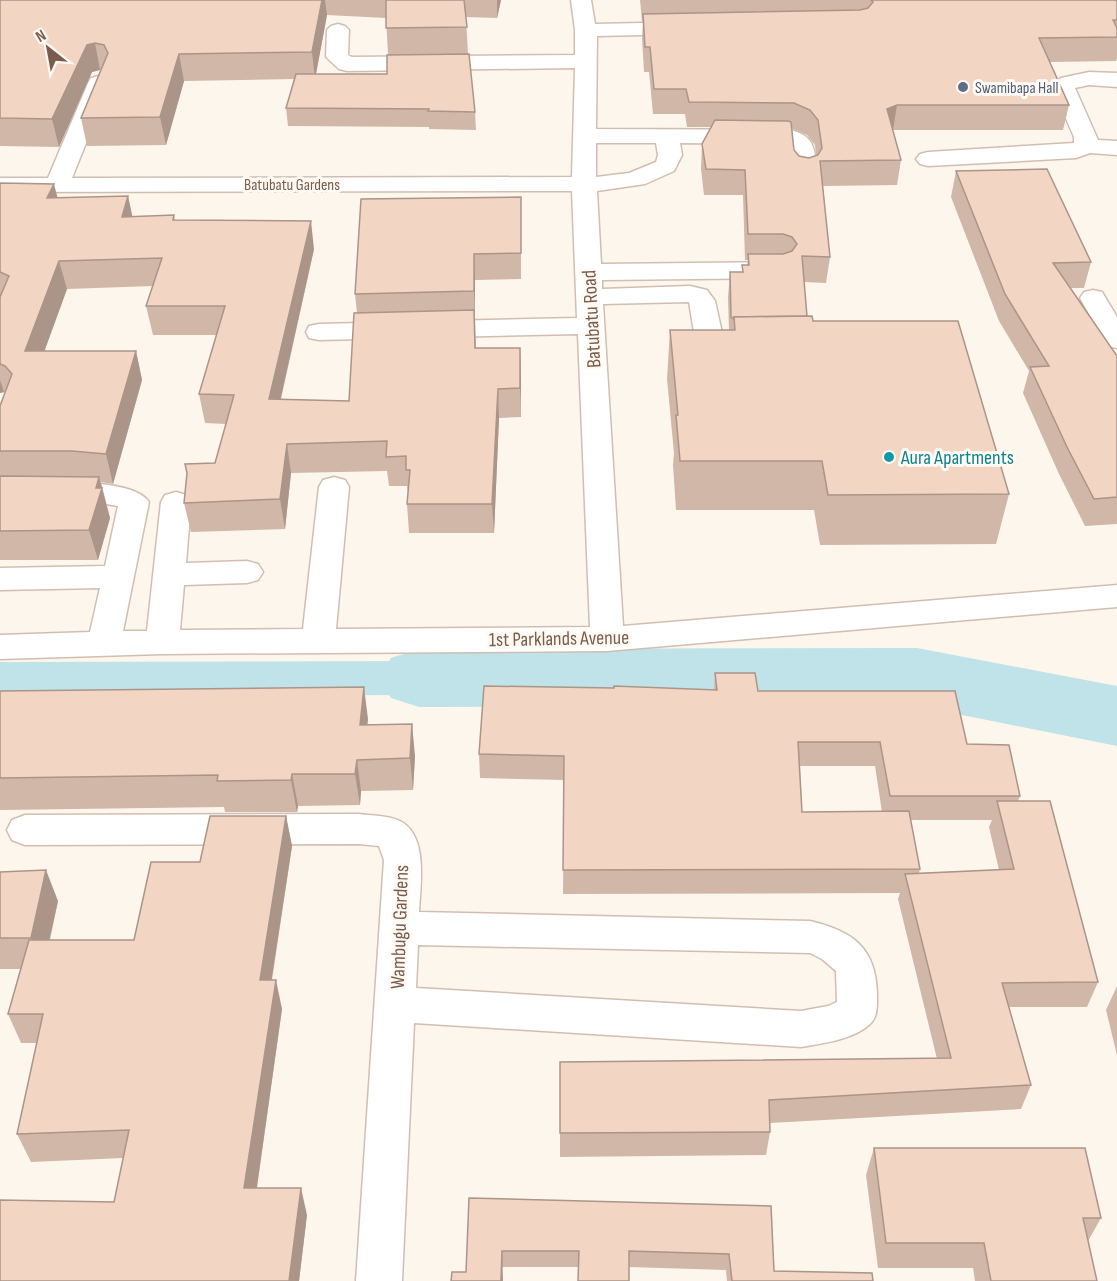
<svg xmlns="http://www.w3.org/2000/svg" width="1117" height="1281" viewBox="0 0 1117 1281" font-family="'Sofia Sans Condensed',sans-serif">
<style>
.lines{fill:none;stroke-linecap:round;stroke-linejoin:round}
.canal{fill:#bfe3e8;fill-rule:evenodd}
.river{fill:#bfe3e8;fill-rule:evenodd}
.minor-casing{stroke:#d1beb0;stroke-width:3}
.minor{fill:#fff;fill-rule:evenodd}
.wall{fill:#d1b7a8;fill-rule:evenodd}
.shaded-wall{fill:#aa9588}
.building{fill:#f3d5c3;stroke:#aa9588;stroke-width:1.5}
.service-dot{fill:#5c6f8a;stroke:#fffaf3;stroke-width:2}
.culture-dot{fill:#0f9aa8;stroke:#fffaf3;stroke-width:2}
.labels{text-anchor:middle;stroke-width:6;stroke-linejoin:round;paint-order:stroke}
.far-service-label{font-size:16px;fill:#4e5e75;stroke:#fffaf3;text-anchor:start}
.far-street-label{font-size:16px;fill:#7a5c4d;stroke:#fffaf3}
.street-label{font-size:20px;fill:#7a5c4d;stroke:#fffaf3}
.culture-label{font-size:20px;fill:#0d838f;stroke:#fffaf3;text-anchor:start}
</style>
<rect width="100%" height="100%" fill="#fdf6ec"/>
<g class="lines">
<polygon class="canal" points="419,661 435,666 442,678 435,690 419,695 0,696 0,662"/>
<polygon class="river" points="917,648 1117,686 1117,746 917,706 419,707 391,698 380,678 391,658 419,649"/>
<g class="minor-casing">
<g id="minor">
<path d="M571,0H591L595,24L689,22L696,24L700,28L696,32L689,34L597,36L596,129L791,130C817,137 814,151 817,174L813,179L805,181L797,179L793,174L790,146L786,144L680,143L682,155L674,171L645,184L597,191L601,264L779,262L788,265L792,270L788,275L779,278L602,280V289L690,286L707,290L715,301L724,342L732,347L747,350L751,356L747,362L726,363L709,357L695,338L689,302L603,304L623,626L1117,585V607L607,651L162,654L0,659V635L90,632L100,588L0,590V568L105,566L118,506L106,504L0,503V483C32,483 132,475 149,502L123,631H147L161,502L165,495L176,492L187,495L191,502L186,563L247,561L258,564L263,572L258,580L247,583L184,585L180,630L303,629L319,487L323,480L334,477L345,480L349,487L336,629L590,627L578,334L319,340L309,338L306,332L309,326L319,324L577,318L572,191L0,192V178H48L88,83L91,78L99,76L107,78L110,83L72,178L572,177L575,68L347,71L339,69L326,57L327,30L331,26L338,24L345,26L349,30L348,55L352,57L575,55V30ZM596,143H656L658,155L656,162L629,173L596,177Z"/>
<polygon points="1089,72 1117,73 1117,87 1089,85 1075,88 1098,140 1117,141 1117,155 1090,153 1076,158 928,166 920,164 916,159 920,154 928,152 1074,143 1074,137 1052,86 1061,78"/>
<polygon points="1093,290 1102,292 1117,317 1117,348 1107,346 1080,298 1084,292"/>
<path d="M359,814C372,816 388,815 400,821C429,836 420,886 419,912L810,921C852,931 876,947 877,994C877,1004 878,1017 870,1024C852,1040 824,1043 801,1047L414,1023L402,1281H356L384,860L379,846L359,844L25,845L12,840L7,830L12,820L25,815ZM418,945L810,953L822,959L836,971L837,1002L828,1006L801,1011L416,988Z"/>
</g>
</g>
<use href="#minor" class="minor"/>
</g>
<g class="wall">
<path d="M0,0H501L497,18L466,17L468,54L475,112L476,130L429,129V127L288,126L286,108L294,79L184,81L166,145L87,146L81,118L101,70H100L92,72L59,147L0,146ZM327,15L386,18L388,54L387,74H316Z"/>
<path d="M640,0H1116L1117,2V58L1116,61L1050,62L1069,105L1063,130H893L901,160L897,185L823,186L830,257L826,283L804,282L807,316L1009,494L996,544L820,545L814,510H676L673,465L674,453L667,379L670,330H729L728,298L730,272H742V265H747L748,260H745L743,195H704L701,169L702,144L711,127H687L685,114H653L649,72H644L642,38L643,21H642ZM791,128L807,135L815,145L816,155L809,158L799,156L794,150Z"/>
<polygon points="956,171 1091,262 1084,288 1071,288 1117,356 1117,524 1085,526 1059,474 1023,393 1029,371 999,321 951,197"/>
<polygon points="0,183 58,198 128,196 132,217 174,215 175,220 314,249 281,399 349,401 357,313 355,294 521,223 521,279 475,280 475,318 476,348 520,348 521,417 499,418 494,533 409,533 407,504 408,494 407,486 389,486 387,471 291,473 285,529 191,532 184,503 215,463 226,424 205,423 199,394 217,335 153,335 146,306 153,286 67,289 44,351 136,351 142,380 113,484 101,482 110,518 98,560 0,560 0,406 5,392 0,393"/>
<path d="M715,673L758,691L967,744L1020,796L1018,801L1098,982L1087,1007H1009L1031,1085L1021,1109L770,1123V1132L766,1155L560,1157V1062L937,1059L898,899L900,893L563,894L564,780L480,778L479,754L614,688L714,690ZM800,766H875L882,812H802ZM910,820H992L989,827L999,870L919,873L920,869Z"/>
<polygon points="0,691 368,719 367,725 415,756 413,790 361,791 360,805 298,806 297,812 225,812 224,807 0,810"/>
<polygon points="286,816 292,846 272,980 282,1009 257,1188 307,1215 299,1281 0,1281 114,1202 123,1158 31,1162 17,1134 37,1043 21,1043 8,1014 21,969 0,969 0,872 58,901 50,940 134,940 200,862"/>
<polygon points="1117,986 1117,1055 1106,1010"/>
<polygon points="874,1148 1101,1218 1088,1241 1097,1281 975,1281 973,1268 878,1268 866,1175"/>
<polygon points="469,1198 771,1206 774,1271 873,1281 727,1281 726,1270 629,1267 503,1267 466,1272"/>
</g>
<g class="shaded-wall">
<polygon points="322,0 325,0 327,15 315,79 312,52"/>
<polygon points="497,0 501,0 497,18"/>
<polygon points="95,43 100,70 92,72 59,147 52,119 87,45"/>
<polygon points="179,54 184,81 166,145 160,117"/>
<polygon points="897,105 893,130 887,109"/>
<polygon points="54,184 61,211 47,198"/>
<polygon points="128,196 134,224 122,217"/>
<polygon points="311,221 314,249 274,428 269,399"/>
<polygon points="474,254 475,280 475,318 474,291"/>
<polygon points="59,261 67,289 34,380 25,351"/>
<polygon points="520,348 521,377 521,417 520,388"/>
<polygon points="136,351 142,380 113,484 106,454"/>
<polygon points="0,380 4,392 0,393"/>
<polygon points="498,389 499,418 494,533 492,504"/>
<polygon points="287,444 291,473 285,529 280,499"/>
<polygon points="99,477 110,518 98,560 89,530 96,488"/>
<polygon points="364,687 368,719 364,757 360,725"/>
<polygon points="412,724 415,756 413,790 410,758"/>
<polygon points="357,760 361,791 360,805 355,774"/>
<polygon points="292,774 298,806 297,812 291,780"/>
<polygon points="286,816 292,846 267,1009 260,980"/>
<polygon points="46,870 58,901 43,968 31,938"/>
<polygon points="276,980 282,1009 253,1214 244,1188"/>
<polygon points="301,1188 307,1215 299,1281 289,1281"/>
<polygon points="502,1251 503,1281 501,1281"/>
</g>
<g class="building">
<polygon points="0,0 322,0 312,52 179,54 160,117 81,118 108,53 104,45 95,43 87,45 52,119 0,118"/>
<polygon points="386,0 464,0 467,27 386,28"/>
<polygon points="871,0 1116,0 1117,2 1117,20 1113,20 1117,28 1117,37 1039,38 1069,105 897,105 887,109 901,160 820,161 830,257 802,256 807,316 734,317 734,319 731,317 730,272 743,272 742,265 749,265 748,254 783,254 792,251 797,244 792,237 783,234 748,234 745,170 706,169 702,144 715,120 788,121 791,122 794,150 799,156 809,158 818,155 822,148 818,120 810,110 794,103 689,102 686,89 654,89 650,47 645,47 643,14 860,10 868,8 873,2"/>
<polygon points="469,54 475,112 428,111 429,109 286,108 296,74 387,74 387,55"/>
<polygon points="1047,169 1091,262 1053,263 1117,356 1117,497 1094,499 1067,447 1030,367 1049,366 1005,294 956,171"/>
<polygon points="0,183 54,184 47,198 128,196 122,217 174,215 173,220 311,221 269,399 349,401 354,313 474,310 475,348 520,348 520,388 498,389 492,504 407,504 410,470 406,470 406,456 386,457 387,441 287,444 280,499 184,503 187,473 185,464 215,463 234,395 199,394 225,306 146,306 162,258 59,261 25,351 136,351 106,454 72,451 0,451 0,406 12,374 5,366 0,364 0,297 9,276 0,272"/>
<polygon points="521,197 521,253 474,254 474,291 355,294 361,199"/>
<polygon points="812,316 813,321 958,321 1009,494 828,495 822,461 680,461 676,415 678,415 670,330 735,330 734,317"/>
<polygon points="0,476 99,477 96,488 102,488 89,530 0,531"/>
<polygon points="715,673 755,673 758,691 955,691 967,744 1009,745 1020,796 890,796 880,742 798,742 802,812 909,811 920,869 563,870 564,756 479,754 484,686 614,688 614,686 717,690"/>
<polygon points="364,687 360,725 412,724 410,758 357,760 355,774 292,774 291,780 217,781 218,775 0,778 0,691"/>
<polygon points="997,801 1050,801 1098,982 1002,983 1031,1085 769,1100 770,1132 560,1133 560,1062 951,1058 905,874 1014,869"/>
<polygon points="210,816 286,816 260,980 276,980 244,1188 301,1188 289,1281 0,1281 0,1200 114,1202 129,1130 17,1134 43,1014 8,1014 29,940 134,940 151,862 200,862"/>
<polygon points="46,870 31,938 0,938 0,872"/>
<polygon points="874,1148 1085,1148 1101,1218 1083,1218 1097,1281 991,1281 984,1243 886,1243"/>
<polygon points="469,1198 771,1206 774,1271 872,1273 873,1281 732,1281 729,1254 629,1251 629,1281 578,1281 579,1251 502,1251 501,1281 451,1281 452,1272 466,1272"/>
</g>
<circle class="service-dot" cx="963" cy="87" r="6"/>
<circle class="culture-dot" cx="889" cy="457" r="6"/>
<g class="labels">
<g class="far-service-label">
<text x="975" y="93">Swamibapa Hall</text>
</g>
<g class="far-street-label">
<text x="292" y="190">Batubatu Gardens</text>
</g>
<g class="street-label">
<text transform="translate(591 319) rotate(-93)" y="7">Batubatu Road</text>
<text transform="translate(559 638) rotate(-1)" y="7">1st Parklands Avenue</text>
<text transform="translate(399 927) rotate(-88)" y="7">Wambugu Gardens</text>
</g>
<g class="culture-label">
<text x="901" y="464">Aura Apartments</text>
</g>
</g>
<g transform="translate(48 48) rotate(329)" stroke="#fffaf3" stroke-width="4.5" paint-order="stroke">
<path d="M0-4.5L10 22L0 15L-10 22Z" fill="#7a5c4d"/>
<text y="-9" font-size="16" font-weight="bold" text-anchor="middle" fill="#7a5c4d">N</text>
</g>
</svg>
